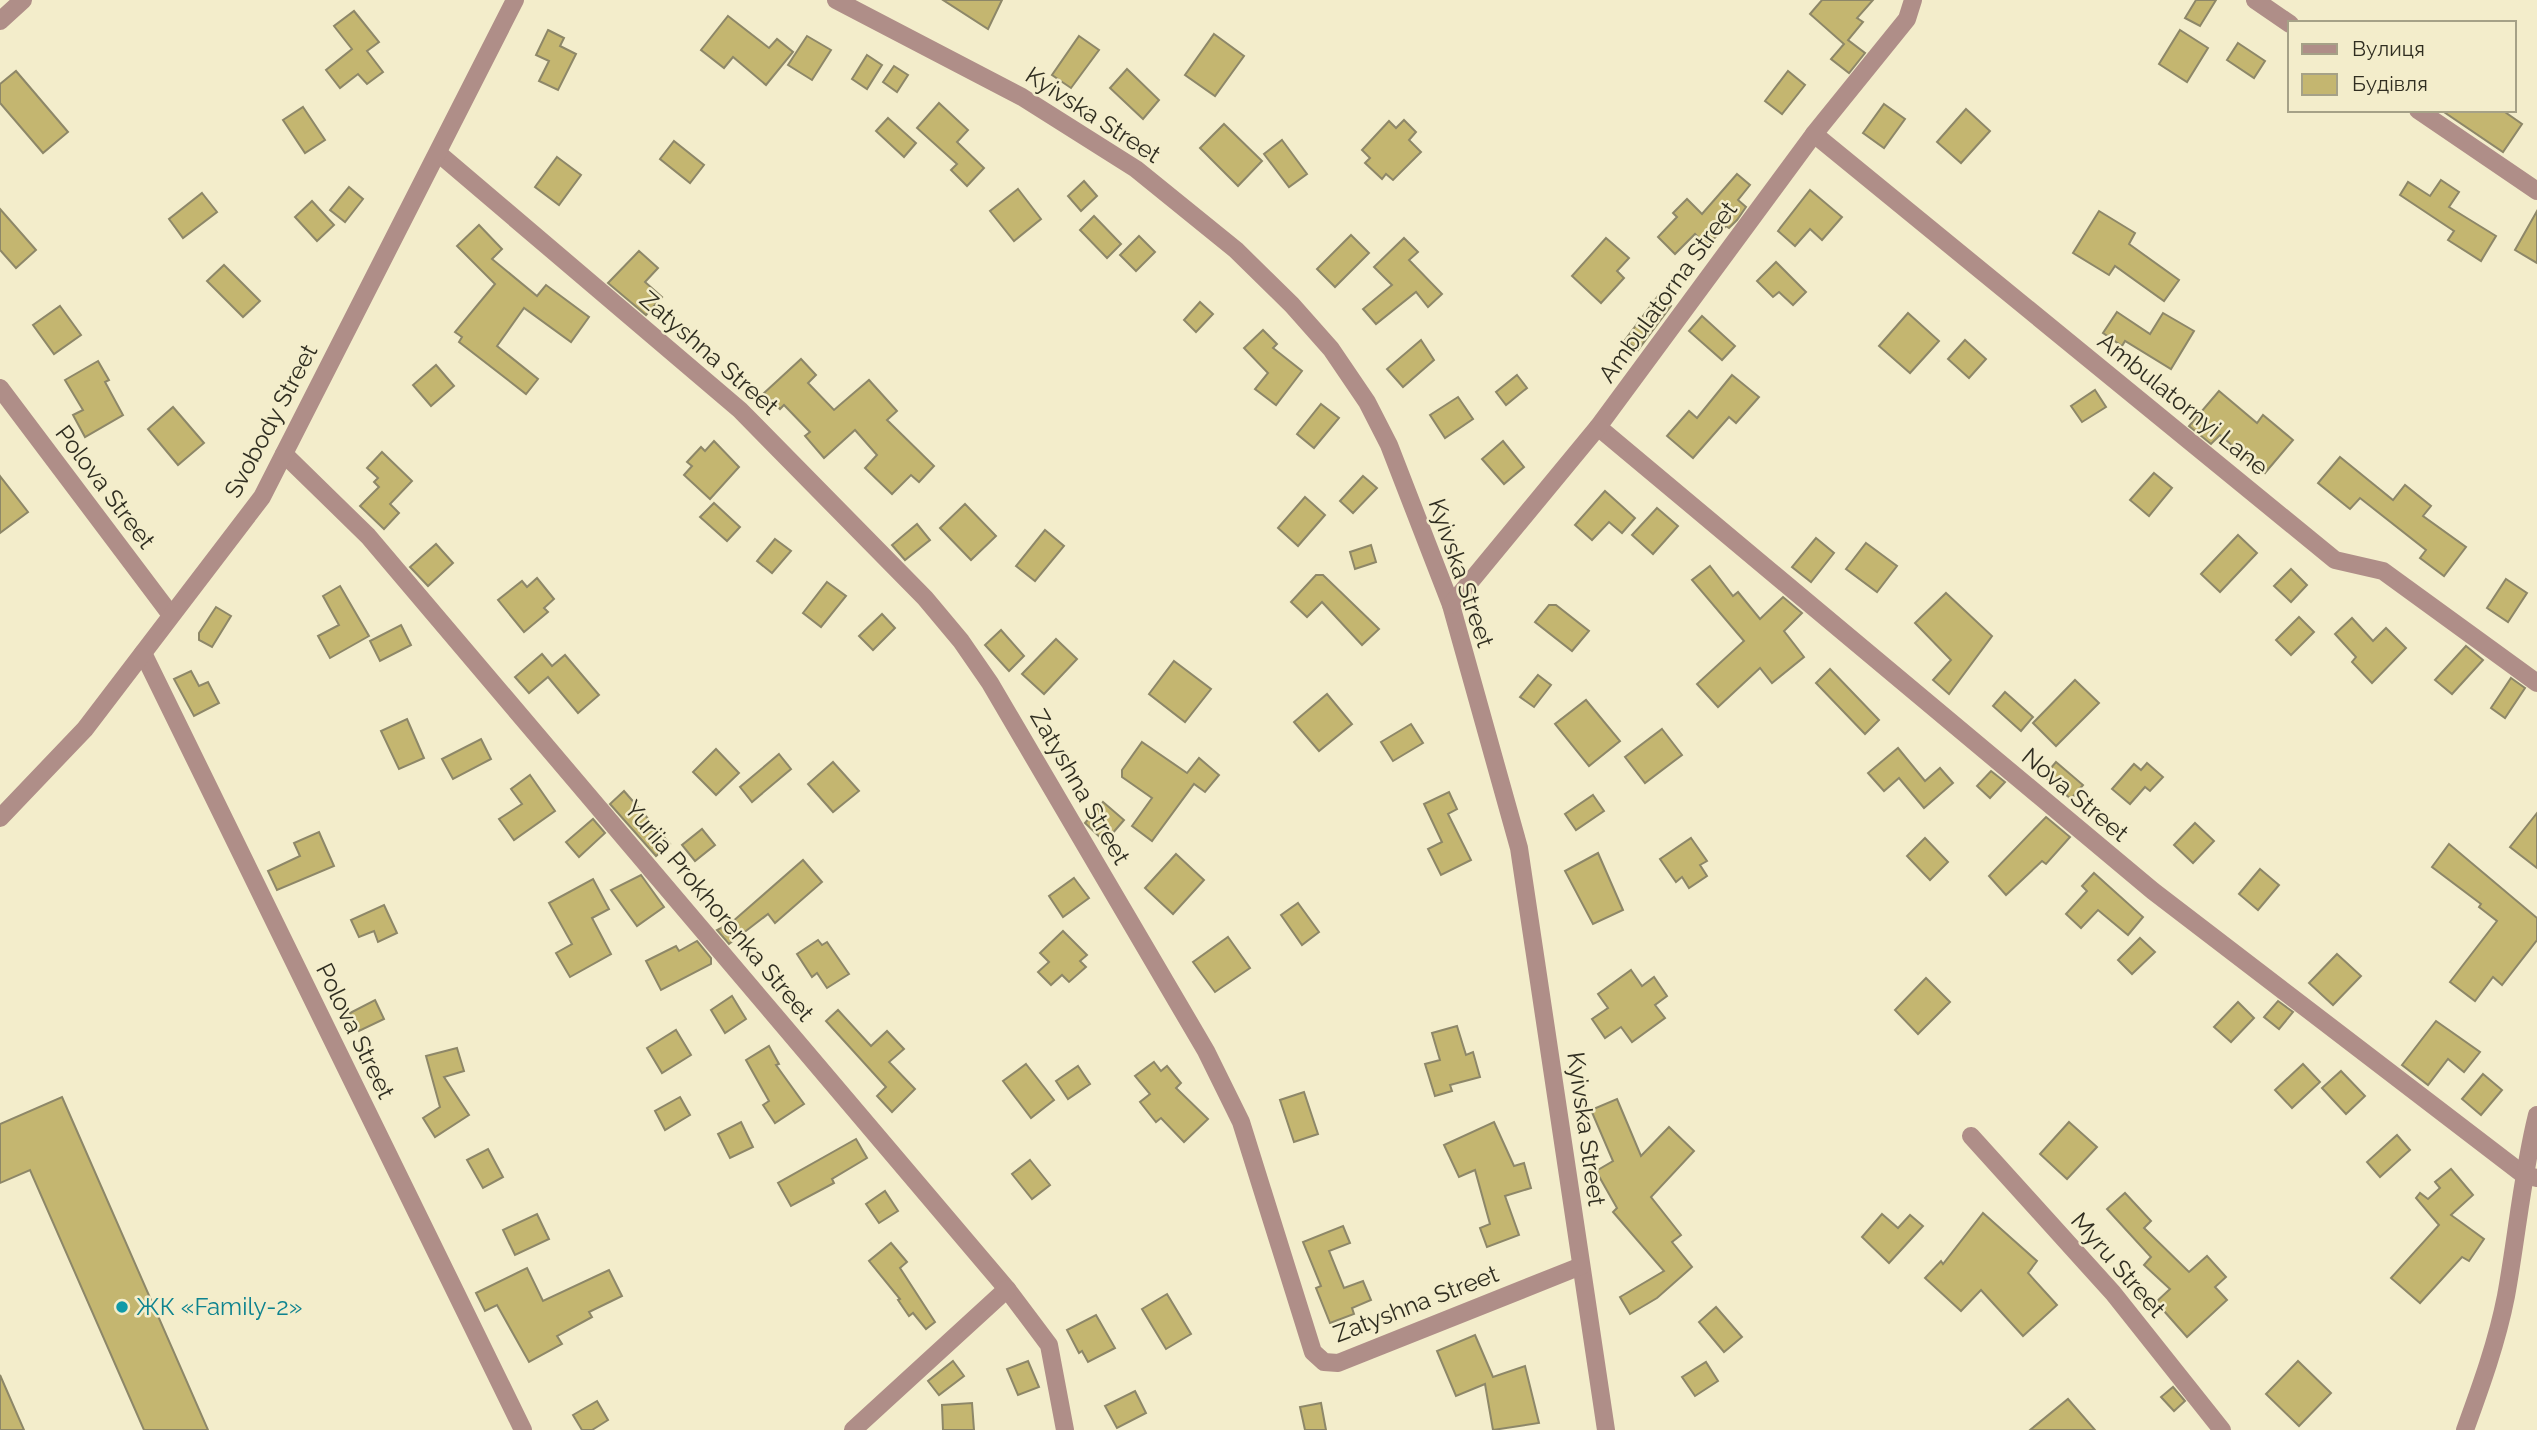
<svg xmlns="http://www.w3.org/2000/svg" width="2537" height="1430" viewBox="0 0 2537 1430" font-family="Raleway,sans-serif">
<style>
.building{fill:#c4b670;stroke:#8d8768;stroke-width:2}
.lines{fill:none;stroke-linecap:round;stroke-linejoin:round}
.minor{stroke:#af8e88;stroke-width:18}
.culture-dot{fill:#0f9aa8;stroke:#f3edcb;stroke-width:2.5}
.labels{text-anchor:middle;stroke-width:5;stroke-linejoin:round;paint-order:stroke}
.street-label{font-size:24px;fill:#302e21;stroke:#f3edcb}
.culture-label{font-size:24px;fill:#0d838f;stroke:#f3edcb;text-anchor:start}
</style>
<rect width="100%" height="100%" fill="#f3edcb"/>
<g class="building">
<polygon points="943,0 1002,0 988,29"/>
<polygon points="1822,0 1873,0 1857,18 1863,22 1848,40 1865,53 1849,73 1831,59 1844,44 1810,14"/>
<polygon points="2196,0 2216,0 2200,26 2185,18"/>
<polygon points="354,11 379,42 367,51 383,72 367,84 358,74 340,88 326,70 352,49 334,26"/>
<polygon points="728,16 769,48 777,39 793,52 766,85 733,57 724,68 701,50"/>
<polygon points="548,30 564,38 560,46 576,54 558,90 539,81 549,61 536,55"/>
<polygon points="2180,30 2208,48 2187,82 2159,64"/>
<polygon points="1214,34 1244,56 1215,96 1185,75"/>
<polygon points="807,36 831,50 812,80 788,65"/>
<polygon points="1079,36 1099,50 1071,88 1052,75"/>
<polygon points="2238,43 2265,61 2254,78 2227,60"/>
<polygon points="867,55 882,65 867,89 852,79"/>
<polygon points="894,66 908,75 897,92 883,82"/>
<polygon points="1127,69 1159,100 1143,119 1110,88"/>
<polygon points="16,71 68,132 43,153 0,103 0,84"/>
<polygon points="1788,71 1805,85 1782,114 1765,101"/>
<polygon points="939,103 968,130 957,142 984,168 967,186 951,170 957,164 917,128"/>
<polygon points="1884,104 1905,119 1884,148 1863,133"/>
<polygon points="303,107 325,140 305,153 283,120"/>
<polygon points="1966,109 1990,131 1961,163 1937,142"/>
<polygon points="2441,110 2502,110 2522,124 2503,152"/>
<polygon points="888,118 916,143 904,157 876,131"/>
<polygon points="1404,120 1416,132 1409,140 1421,152 1393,180 1386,174 1382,179 1365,163 1370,158 1362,150 1389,121 1396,128"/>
<polygon points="1224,124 1262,161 1238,186 1200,148"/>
<polygon points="1282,140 1307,174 1289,187 1264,154"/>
<polygon points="674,141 704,165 690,183 660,159"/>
<polygon points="557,157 581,175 559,205 535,187"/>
<polygon points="1737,174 1750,185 1738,200 1746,207 1737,220 1729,228 1726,226 1707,246 1695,234 1675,254 1658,237 1677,217 1673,213 1687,199 1702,214"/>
<polygon points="2441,180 2459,192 2449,207 2496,236 2481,261 2448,240 2454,231 2400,195 2408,182 2430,196"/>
<polygon points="1084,181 1097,196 1081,211 1068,196"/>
<polygon points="349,187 363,199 345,222 330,210"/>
<polygon points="1018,189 1041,219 1014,241 990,211"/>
<polygon points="1810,190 1842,217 1822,240 1810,229 1795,246 1778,231"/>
<polygon points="202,193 217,212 183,238 169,219"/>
<polygon points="312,201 334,225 317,241 295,217"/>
<polygon points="0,209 36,250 16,268 0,250"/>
<polygon points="2099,211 2135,233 2129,244 2179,280 2164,301 2115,266 2109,275 2073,253"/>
<polygon points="2537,211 2537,263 2515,250"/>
<polygon points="1094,216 1121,244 1107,258 1080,230"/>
<polygon points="479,225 502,249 492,259 537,296 546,285 589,317 571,342 524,308 497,346 538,379 526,394 459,342 462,337 455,332 495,284 457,246"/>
<polygon points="1351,235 1369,253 1335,287 1317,269"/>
<polygon points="1139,236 1155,252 1136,271 1120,255"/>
<polygon points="1404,238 1418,252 1409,260 1442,294 1428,307 1416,292 1376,324 1363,309 1392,285 1374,267"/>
<polygon points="1606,238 1629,258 1617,271 1624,278 1601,303 1572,276"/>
<polygon points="639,251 658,268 645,282 662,297 646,315 608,283"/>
<polygon points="1776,262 1806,292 1793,305 1779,292 1773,297 1757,281"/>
<polygon points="224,265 260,301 243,317 207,281"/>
<polygon points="1658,296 1671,306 1638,350 1625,340"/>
<polygon points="1200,302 1213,314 1196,332 1184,320"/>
<polygon points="60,306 81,335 54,354 33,325"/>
<polygon points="2117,312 2150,334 2163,313 2194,331 2171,369 2125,341 2122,346 2103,333"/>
<polygon points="1908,313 1939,341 1910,373 1879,346"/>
<polygon points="1702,316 1735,346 1722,360 1689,331"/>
<polygon points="1263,330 1277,344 1273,348 1302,371 1276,405 1255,389 1268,373 1244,348"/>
<polygon points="1421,340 1434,360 1403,387 1387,369"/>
<polygon points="1965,340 1986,359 1969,378 1948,359"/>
<polygon points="801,359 816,375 808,383 834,410 869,380 897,411 887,420 934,466 919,482 911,475 892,494 865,468 877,455 855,430 824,458 805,436 810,432 784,405 780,409 764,393"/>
<polygon points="98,361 109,380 105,382 123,415 85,437 73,415 83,410 65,380"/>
<polygon points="436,365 454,386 431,406 413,385"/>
<polygon points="1517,375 1527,388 1506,405 1496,392"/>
<polygon points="1732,375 1759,397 1736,423 1729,417 1693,458 1667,436 1689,411 1697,418"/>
<polygon points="2095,390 2106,407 2082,422 2071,406"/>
<polygon points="2219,391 2257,423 2263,415 2293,440 2265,473 2220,435 2211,444 2189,426"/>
<polygon points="1458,397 1473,419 1445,438 1430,415"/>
<polygon points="1321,404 1339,418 1314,448 1297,434"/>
<polygon points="173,407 204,443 178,465 148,429"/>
<polygon points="714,441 739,467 710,499 684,475 692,466 687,462 701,447 705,451"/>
<polygon points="1503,441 1524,467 1504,484 1482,459"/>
<polygon points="382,452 412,481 390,504 399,513 384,529 360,506 379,487 374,482 378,478 367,468"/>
<polygon points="2340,457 2393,500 2405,485 2431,506 2423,516 2466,547 2444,576 2420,558 2426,550 2360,498 2350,509 2318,483"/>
<polygon points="2154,473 2172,488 2149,516 2130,500"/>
<polygon points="0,476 28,512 0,533"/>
<polygon points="1363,476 1377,488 1353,513 1340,501"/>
<polygon points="1605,491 1635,518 1622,533 1609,522 1592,540 1575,525"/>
<polygon points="1305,497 1325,515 1298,546 1278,528"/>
<polygon points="714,503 740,527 727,541 700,517"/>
<polygon points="965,504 996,536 971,560 940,528"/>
<polygon points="1657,508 1678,526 1653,554 1632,535"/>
<polygon points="917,524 930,540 905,560 892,545"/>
<polygon points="1045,530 1064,546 1035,581 1016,566"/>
<polygon points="2238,535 2257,553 2220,592 2201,574"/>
<polygon points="1816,538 1834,553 1811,582 1792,567"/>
<polygon points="775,539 791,551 772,573 757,561"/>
<polygon points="1866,543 1897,566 1877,592 1846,569"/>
<polygon points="436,544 453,563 428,586 410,567"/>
<polygon points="1371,545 1376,562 1355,569 1350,552"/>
<polygon points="1710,566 1733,596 1738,592 1760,619 1783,597 1802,613 1784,631 1804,657 1772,683 1760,668 1718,707 1697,684 1744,641 1692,580"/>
<polygon points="2291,569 2307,585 2291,602 2274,586"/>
<polygon points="1316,575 1323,575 1379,629 1362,645 1322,602 1307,617 1291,602"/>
<polygon points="537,578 554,599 544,608 548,612 524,632 498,600 522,581 527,587"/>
<polygon points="2506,579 2527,593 2508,622 2487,608"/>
<polygon points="827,582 846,596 821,627 803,613"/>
<polygon points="340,586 369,636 330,658 318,636 339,625 323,596"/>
<polygon points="1946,593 1992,636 1949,694 1933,680 1951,660 1915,623"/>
<polygon points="1549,605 1556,605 1589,631 1572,651 1535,622"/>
<polygon points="216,607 231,616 212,647 199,640 199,633"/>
<polygon points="882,614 895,628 873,650 859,636"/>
<polygon points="2299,617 2314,632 2291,655 2276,640"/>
<polygon points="2352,618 2373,641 2386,628 2406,648 2372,683 2352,662 2356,657 2335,634"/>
<polygon points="401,625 411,645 380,661 370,641"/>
<polygon points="1001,630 1024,656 1009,671 985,645"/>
<polygon points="1056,639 1077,659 1044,694 1022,674"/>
<polygon points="2466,646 2483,660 2452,694 2435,680"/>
<polygon points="542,654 552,666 565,655 599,695 578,713 548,677 529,693 515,677"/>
<polygon points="1174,661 1211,689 1185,722 1149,694"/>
<polygon points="1830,669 1879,720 1865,734 1816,683"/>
<polygon points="191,671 199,686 208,682 219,703 194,716 174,679"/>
<polygon points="1538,675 1551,685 1534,707 1520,697"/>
<polygon points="2511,678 2525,688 2505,718 2491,708"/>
<polygon points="2075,680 2099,703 2056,746 2033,723"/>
<polygon points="2005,692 2033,717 2021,731 1993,706"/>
<polygon points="1327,694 1352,724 1319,751 1294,722"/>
<polygon points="1586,700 1620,741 1589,766 1555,724"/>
<polygon points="407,719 424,758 399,769 381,731"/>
<polygon points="1411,724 1423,743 1393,761 1381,742"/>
<polygon points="1662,729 1682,755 1645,783 1625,757"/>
<polygon points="481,739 491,759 453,779 442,759"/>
<polygon points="1142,742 1187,773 1199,758 1219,775 1205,792 1194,784 1152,841 1132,826 1152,798 1122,777 1122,770"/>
<polygon points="1898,748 1925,781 1940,768 1953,783 1924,808 1899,778 1884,791 1868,773"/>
<polygon points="716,749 739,773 716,795 693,772"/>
<polygon points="779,754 791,769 752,802 740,787"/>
<polygon points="833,762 859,791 833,812 808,784"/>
<polygon points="2056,762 2083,785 2071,799 2044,776"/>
<polygon points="2147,763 2163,777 2150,791 2145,787 2130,804 2112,789 2134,764 2141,770"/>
<polygon points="1991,771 2005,782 1990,798 1977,786"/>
<polygon points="530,775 555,811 514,840 499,819 522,804 511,789"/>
<polygon points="624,791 670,844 656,856 610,804"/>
<polygon points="1449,792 1457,809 1448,814 1471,860 1441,875 1428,849 1442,842 1424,804"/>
<polygon points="1593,795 1604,811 1576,830 1565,814"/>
<polygon points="1103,802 1124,820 1105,842 1085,823"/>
<polygon points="2537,813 2537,868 2510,847"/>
<polygon points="2046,817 2070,837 2046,864 2042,861 2006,895 1989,876"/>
<polygon points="593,819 605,833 579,857 566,842"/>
<polygon points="2195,823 2214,841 2193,863 2174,845"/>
<polygon points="702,829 715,845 695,861 682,845"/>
<polygon points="319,832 334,866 277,890 268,871 300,856 294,843"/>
<polygon points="1691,838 1707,861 1700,865 1707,876 1689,888 1682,877 1676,882 1660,859"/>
<polygon points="1925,838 1948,862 1930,880 1907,856"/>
<polygon points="2449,844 2537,918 2537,940 2502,985 2493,977 2475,1001 2450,982 2497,921 2479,907 2481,904 2432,867"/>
<polygon points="1598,853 1623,910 1593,924 1565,871"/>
<polygon points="1176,854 1204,880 1173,914 1145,888"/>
<polygon points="803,860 822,882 775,923 768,914 729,944 717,930 731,923"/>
<polygon points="2260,869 2279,885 2258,910 2239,894"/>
<polygon points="2094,873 2143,917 2128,935 2098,910 2081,928 2066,914 2087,891 2082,886"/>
<polygon points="641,875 664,907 637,926 611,890"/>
<polygon points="1074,878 1089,898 1063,917 1049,896"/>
<polygon points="593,879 609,909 592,918 611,954 570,977 556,953 572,944 549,903"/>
<polygon points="1298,903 1319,932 1302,945 1281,915"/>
<polygon points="384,905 397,933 378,942 374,931 359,937 351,920"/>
<polygon points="1063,931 1087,955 1080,961 1086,967 1069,982 1062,975 1051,985 1038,972 1049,962 1040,953"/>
<polygon points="1228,937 1250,968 1215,992 1193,962"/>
<polygon points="2140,938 2155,952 2132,974 2118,960"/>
<polygon points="818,940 822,945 827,942 849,974 827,988 817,973 812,977 797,954"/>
<polygon points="697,941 711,958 711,964 661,990 646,961 676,946 679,951"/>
<polygon points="2337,954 2361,976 2333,1005 2309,983"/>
<polygon points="1631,970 1642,986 1654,977 1667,996 1655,1005 1665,1018 1632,1042 1621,1027 1605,1038 1592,1019 1608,1008 1598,994"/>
<polygon points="1926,978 1950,1002 1918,1034 1895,1010"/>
<polygon points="732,996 746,1019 725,1033 711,1010"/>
<polygon points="375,1000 384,1019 359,1031 350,1013"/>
<polygon points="2278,1001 2293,1012 2279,1029 2264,1017"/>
<polygon points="2238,1002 2254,1018 2231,1042 2214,1027"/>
<polygon points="838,1010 871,1046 887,1031 904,1049 889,1062 915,1089 892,1112 877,1096 886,1087 826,1021"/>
<polygon points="2436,1021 2480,1052 2464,1072 2448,1059 2428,1085 2402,1065"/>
<polygon points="1457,1026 1466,1055 1473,1052 1480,1077 1450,1085 1452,1091 1435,1096 1425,1064 1440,1060 1432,1033"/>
<polygon points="676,1030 691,1055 662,1073 647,1048"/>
<polygon points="769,1046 779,1064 776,1065 804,1104 775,1123 763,1105 769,1101 746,1060"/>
<polygon points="457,1048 464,1071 444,1077 469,1115 435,1137 423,1118 440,1107 426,1056"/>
<polygon points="1154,1062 1161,1071 1167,1066 1181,1083 1176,1088 1208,1119 1184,1142 1161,1118 1156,1122 1140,1102 1150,1094 1135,1076"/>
<polygon points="1026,1064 1054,1100 1031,1118 1003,1081"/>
<polygon points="2303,1064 2320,1082 2292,1108 2275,1090"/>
<polygon points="1078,1066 1090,1084 1068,1099 1056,1081"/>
<polygon points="2341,1071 2365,1096 2346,1114 2322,1088"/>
<polygon points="2483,1074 2502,1090 2481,1115 2462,1099"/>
<polygon points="1304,1092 1318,1134 1294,1142 1280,1100"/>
<polygon points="62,1097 208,1430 144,1430 30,1170 0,1183 0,1124"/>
<polygon points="680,1097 690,1115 665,1130 655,1111"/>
<polygon points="1617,1099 1641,1156 1669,1127 1694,1151 1651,1197 1681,1235 1672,1242 1692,1267 1657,1298 1630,1314 1620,1297 1664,1271 1613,1212 1617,1208 1596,1171 1613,1161 1591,1110"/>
<polygon points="741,1122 753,1147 730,1158 718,1134"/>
<polygon points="1494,1122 1514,1166 1524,1163 1531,1188 1505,1196 1519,1235 1487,1247 1480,1228 1490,1224 1475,1170 1459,1177 1444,1145"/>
<polygon points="2069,1122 2097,1147 2067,1179 2040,1154"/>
<polygon points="2397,1135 2410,1150 2380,1177 2367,1162"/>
<polygon points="856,1139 867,1158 832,1179 834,1183 791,1206 778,1183"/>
<polygon points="488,1149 503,1177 483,1188 467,1160"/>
<polygon points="1030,1160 1050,1185 1032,1199 1012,1174"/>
<polygon points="2451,1169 2473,1195 2451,1215 2484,1239 2469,1261 2462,1257 2420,1303 2391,1278 2439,1225 2416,1198 2420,1193 2428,1199 2440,1188 2435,1182"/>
<polygon points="885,1191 898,1211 879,1223 866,1204"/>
<polygon points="2125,1193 2151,1221 2144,1228 2189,1272 2207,1256 2226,1277 2215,1287 2227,1300 2187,1337 2156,1302 2170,1289 2144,1265 2151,1257 2107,1209"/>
<polygon points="1983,1213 2037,1261 2028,1273 2057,1305 2023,1336 1981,1290 1961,1311 1925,1278 1941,1261 1943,1264"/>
<polygon points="537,1214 549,1239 515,1255 503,1230"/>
<polygon points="1882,1214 1898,1228 1910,1215 1923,1226 1889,1263 1862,1237"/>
<polygon points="1343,1226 1350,1243 1329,1251 1344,1288 1363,1281 1371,1300 1352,1308 1354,1314 1330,1323 1316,1288 1321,1286 1303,1242"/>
<polygon points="891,1243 907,1262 900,1268 935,1322 926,1329 913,1313 909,1316 898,1300 900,1299 869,1261"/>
<polygon points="527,1268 543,1301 609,1270 622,1296 589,1312 592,1317 557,1336 562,1344 529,1362 497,1305 485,1311 476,1293"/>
<polygon points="1167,1294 1191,1334 1166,1349 1142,1309"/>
<polygon points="1716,1307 1742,1337 1724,1352 1699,1322"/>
<polygon points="1096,1315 1115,1348 1088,1362 1082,1351 1079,1353 1067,1330"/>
<polygon points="1475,1335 1493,1377 1525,1366 1539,1423 1493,1430 1485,1384 1456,1396 1437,1351"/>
<polygon points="953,1361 964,1376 939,1395 928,1381"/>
<polygon points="1028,1361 1039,1387 1018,1395 1007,1369"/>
<polygon points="2298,1361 2331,1393 2299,1426 2266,1394"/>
<polygon points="1706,1362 1718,1381 1695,1396 1682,1377"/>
<polygon points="0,1375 24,1430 0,1430"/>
<polygon points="2173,1387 2185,1401 2174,1411 2161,1397"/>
<polygon points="1135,1391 1146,1413 1117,1428 1105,1406"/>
<polygon points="2068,1399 2095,1430 2030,1430"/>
<polygon points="597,1401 608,1420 592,1430 582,1430 573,1415"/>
<polygon points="972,1403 974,1430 943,1430 942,1405"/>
<polygon points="1321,1403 1326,1430 1305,1430 1300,1407"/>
</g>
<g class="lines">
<g class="minor">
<polyline points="836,0 1022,97 1136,169 1236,250 1292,305 1331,349 1367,402 1389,445 1451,605 1519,848 1606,1430"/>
<polyline points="2255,0 2290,24"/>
<polyline points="0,21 23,0"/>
<polyline points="2418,110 2537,191"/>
<polyline points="1814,134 2335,560 2383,571 2537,683"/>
<polyline points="438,153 740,410 925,598 961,641 990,683 1206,1051 1241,1122 1313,1352 1324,1362 1338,1363 1581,1266"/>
<polyline points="0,388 171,615"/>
<polyline points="1598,427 2153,891 2524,1175 2537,1178"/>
<polyline points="284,454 368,536 1007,1289 1049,1345 1065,1430"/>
<polyline points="1451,605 1598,427 1814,134 1907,19 1913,0"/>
<polyline points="143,653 523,1430"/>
<polyline points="0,818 85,729 262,497 515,0"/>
<polyline points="1971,1136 2113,1293 2222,1430"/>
<polyline points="853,1430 1007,1289"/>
<path d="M2465,1430C2481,1386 2497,1342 2506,1296C2517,1236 2522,1175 2537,1115"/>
</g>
</g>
<circle class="culture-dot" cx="122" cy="1307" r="7"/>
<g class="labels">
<g class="street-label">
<text transform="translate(1093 115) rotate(33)" y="8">Kyivska Street</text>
<text transform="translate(1668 292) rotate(-54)" y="8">Ambulatorna Street</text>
<text transform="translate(709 353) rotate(41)" y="8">Zatyshna Street</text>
<text transform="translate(2183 404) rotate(39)" y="8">Ambulatornyi Lane</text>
<text transform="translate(271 421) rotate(-62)" y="8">Svobody Street</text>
<text transform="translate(105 487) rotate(53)" y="8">Polova Street</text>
<text transform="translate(1461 573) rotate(71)" y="8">Kyivska Street</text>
<text transform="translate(1080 787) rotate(60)" y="8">Zatyshna Street</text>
<text transform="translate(2075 795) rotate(40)" y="8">Nova Street</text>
<text transform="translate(719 911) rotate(50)" y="8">Yuriia Prokhorenka Street</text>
<text transform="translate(355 1031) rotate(64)" y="8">Polova Street</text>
<text transform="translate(1586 1129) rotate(82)" y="8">Kyivska Street</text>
<text transform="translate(2118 1265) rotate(49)" y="8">Myru Street</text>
<text transform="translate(1416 1304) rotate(-21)" y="8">Zatyshna Street</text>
</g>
<g class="culture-label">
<text x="136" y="1315">ЖК «Family-2»</text>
</g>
</g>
<rect x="2288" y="21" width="228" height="91" fill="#f3edcb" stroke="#a5a187" stroke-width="2"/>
<rect x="2302" y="44" width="35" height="10" fill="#af8e88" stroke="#a5a187" stroke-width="2"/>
<text x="2352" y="56" font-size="21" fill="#302e21">Вулиця</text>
<rect x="2302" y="74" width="35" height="21" fill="#c4b670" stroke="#a5a187" stroke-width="2"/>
<text x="2352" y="91" font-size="21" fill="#302e21">Будівля</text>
</svg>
